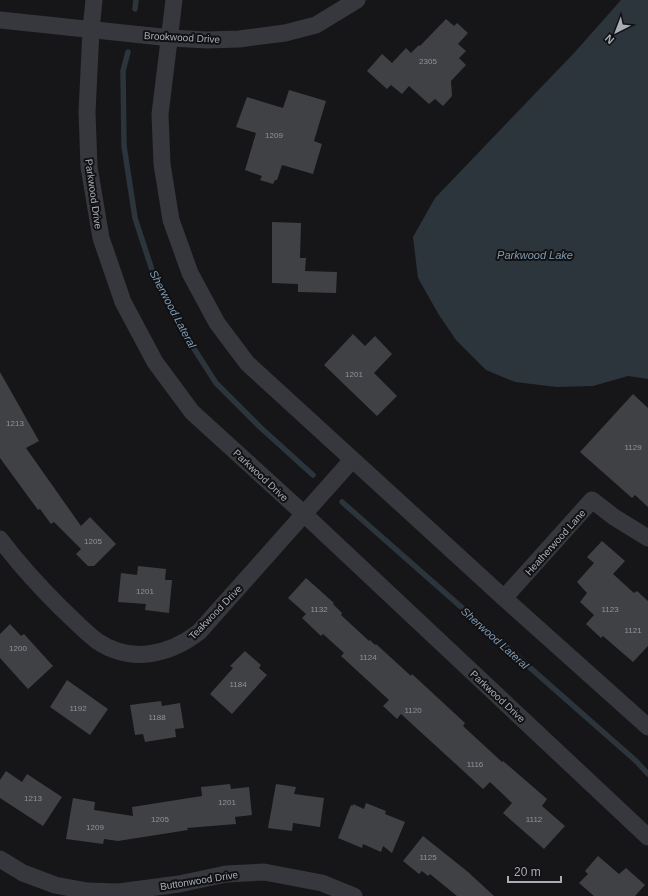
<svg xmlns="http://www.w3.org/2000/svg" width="648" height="896" viewBox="0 0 648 896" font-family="Helvetica,sans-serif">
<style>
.water{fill:#2c353c}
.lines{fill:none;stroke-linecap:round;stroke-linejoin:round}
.stream{stroke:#2c353c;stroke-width:5.5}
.building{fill:#404145}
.street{stroke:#37383d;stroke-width:17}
.labels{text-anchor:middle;stroke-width:4;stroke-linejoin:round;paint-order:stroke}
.number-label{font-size:8px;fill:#8e929b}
.street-label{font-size:10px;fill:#a8adb8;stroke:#111113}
.water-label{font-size:11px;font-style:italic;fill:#7f9bb3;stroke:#111113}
</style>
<rect width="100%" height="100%" fill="#161618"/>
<polygon class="water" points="621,0 648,0 648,379 628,376 593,386 557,387 515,382 486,370 456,340 439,315 418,278 413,237 435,198 575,52"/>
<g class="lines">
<g class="stream">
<polyline points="135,9 136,0"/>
<polyline points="128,52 123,71 124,146 135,218 154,276 182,330 216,383 261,428 313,475"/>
<polyline points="342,502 636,761 648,774"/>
</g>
</g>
<g class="building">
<polygon points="446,19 454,26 457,23 468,33 458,44 466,51 459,58 466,65 451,81 452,96 443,106 435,99 429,104 409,86 402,94 391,85 387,89 367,71 382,54 392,63 406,48 411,53 419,45 420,46"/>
<polygon points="289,90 326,101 314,141 322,144 313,174 282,165 277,180 275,180 273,184 260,180 262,176 245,170 256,133 236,127 247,97 283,108"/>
<polygon points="272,222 301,223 300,258 306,258 305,271 337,272 336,293 298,292 298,284 272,283"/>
<polygon points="353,334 365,346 375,336 392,354 374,373 397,396 377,416 324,365"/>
<polygon points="0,372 39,441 26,448 81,526 90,517 116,544 94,566 88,566 76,554 81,549 54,522 51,524 40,509 38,510 0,458"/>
<polygon points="633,394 648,408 648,507 635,495 632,498 580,452"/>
<polygon points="602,541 625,561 613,574 634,593 637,591 648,601 648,646 633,662 603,636 601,638 586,624 594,615 580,602 587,593 577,582 594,563 587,557"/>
<polygon points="138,566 166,569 165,580 172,580 169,613 145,610 146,604 118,602 121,573 137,575"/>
<polygon points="306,578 334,603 333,604 342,613 341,615 369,641 370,640 375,645 376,644 411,676 412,674 465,723 463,726 502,762 503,761 547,799 542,806 565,826 544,849 503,813 512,803 490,782 483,789 401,714 397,719 383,706 389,700 341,656 344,653 323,634 321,636 302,618 306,614 288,598"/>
<polygon points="10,624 21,636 24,634 53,666 28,689 0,658 0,634"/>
<polygon points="245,651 261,665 259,668 267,675 232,714 210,694 233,668 230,666"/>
<polygon points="67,680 108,709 90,735 50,707"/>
<polygon points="161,701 162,706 180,703 184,728 175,729 176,737 145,742 143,734 135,735 130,705"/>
<polygon points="6,771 22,782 27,774 62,797 43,826 0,798 0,780"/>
<polygon points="230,784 231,789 249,787 252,815 235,817 236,824 187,828 188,830 118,841 104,839 103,844 66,839 73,798 95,802 94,810 133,816 132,807 202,796 201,787"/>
<polygon points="276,784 296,787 294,794 324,798 320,827 293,823 292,831 268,828"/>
<polygon points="366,803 386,811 385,814 405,822 392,853 383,846 381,852 363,844 362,848 338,838 351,805 353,806 353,804 364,809"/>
<polygon points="423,836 468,872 494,896 457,896 430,874 428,876 422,871 419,874 403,861"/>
<polygon points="598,856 619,874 626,868 645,885 635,896 594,896 579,883 588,874 585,871"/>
</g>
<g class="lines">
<g class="street">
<polyline points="94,0 91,30 87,112 89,167 101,238 123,302 155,362 192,412 304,514 648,837"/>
<polyline points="174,0 160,114 162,164 171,220 190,273 217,323 247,363 504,598 648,727"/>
<polyline points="0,20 171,38 207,40 239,39 285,33 316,25 357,0"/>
<path d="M0,539C18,563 39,586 61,608C73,619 84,631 97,641C131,664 169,655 199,632L352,460"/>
<polyline points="504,598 592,500 614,517 648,538"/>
<polyline points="0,859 23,873 55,885 87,891 119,892 179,884 226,874 264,872 322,883 354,896"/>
</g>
</g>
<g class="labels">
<g class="number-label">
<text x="428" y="64">2305</text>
<text x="274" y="138">1209</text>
<text x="354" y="377">1201</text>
<text x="15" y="426">1213</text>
<text x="633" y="450">1129</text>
<text x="93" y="544">1205</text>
<text x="145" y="594">1201</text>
<text x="319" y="612">1132</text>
<text x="610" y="612">1123</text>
<text x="633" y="633">1121</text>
<text x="18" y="651">1200</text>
<text x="368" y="660">1124</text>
<text x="238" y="687">1184</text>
<text x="78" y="711">1192</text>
<text x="413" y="713">1120</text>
<text x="157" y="720">1188</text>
<text x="475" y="767">1116</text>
<text x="33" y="801">1213</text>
<text x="227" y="805">1201</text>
<text x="160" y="822">1205</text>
<text x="534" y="822">1112</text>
<text x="95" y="830">1209</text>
<text x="428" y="860">1125</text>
</g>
<g class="street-label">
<text transform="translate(182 37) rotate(3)" y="4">Brookwood Drive</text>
<text transform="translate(94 194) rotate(82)" y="4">Parkwood Drive</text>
<text transform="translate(261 475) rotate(43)" y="4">Parkwood Drive</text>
<text transform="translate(555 542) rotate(-48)" y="4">Heatherwood Lane</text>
<text transform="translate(215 612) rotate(-46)" y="4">Teakwood Drive</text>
<text transform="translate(498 696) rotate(43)" y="4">Parkwood Drive</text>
<text transform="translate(199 880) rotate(-9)" y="4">Buttonwood Drive</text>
</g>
<g class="water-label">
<text x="535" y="259">Parkwood Lake</text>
<text transform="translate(173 309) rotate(62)" y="4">Sherwood Lateral</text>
<text transform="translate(495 638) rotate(42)" y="4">Sherwood Lateral</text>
</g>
</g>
<g transform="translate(616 32) rotate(222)" stroke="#111113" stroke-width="3" paint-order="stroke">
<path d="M0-3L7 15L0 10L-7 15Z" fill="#a8adb8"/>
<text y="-6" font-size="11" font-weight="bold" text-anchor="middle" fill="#a8adb8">N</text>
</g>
<path d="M508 876v6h53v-6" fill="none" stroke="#a8adb8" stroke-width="2"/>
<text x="514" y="876" font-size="12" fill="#a8adb8" stroke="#111113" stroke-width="3" paint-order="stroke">20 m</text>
</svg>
